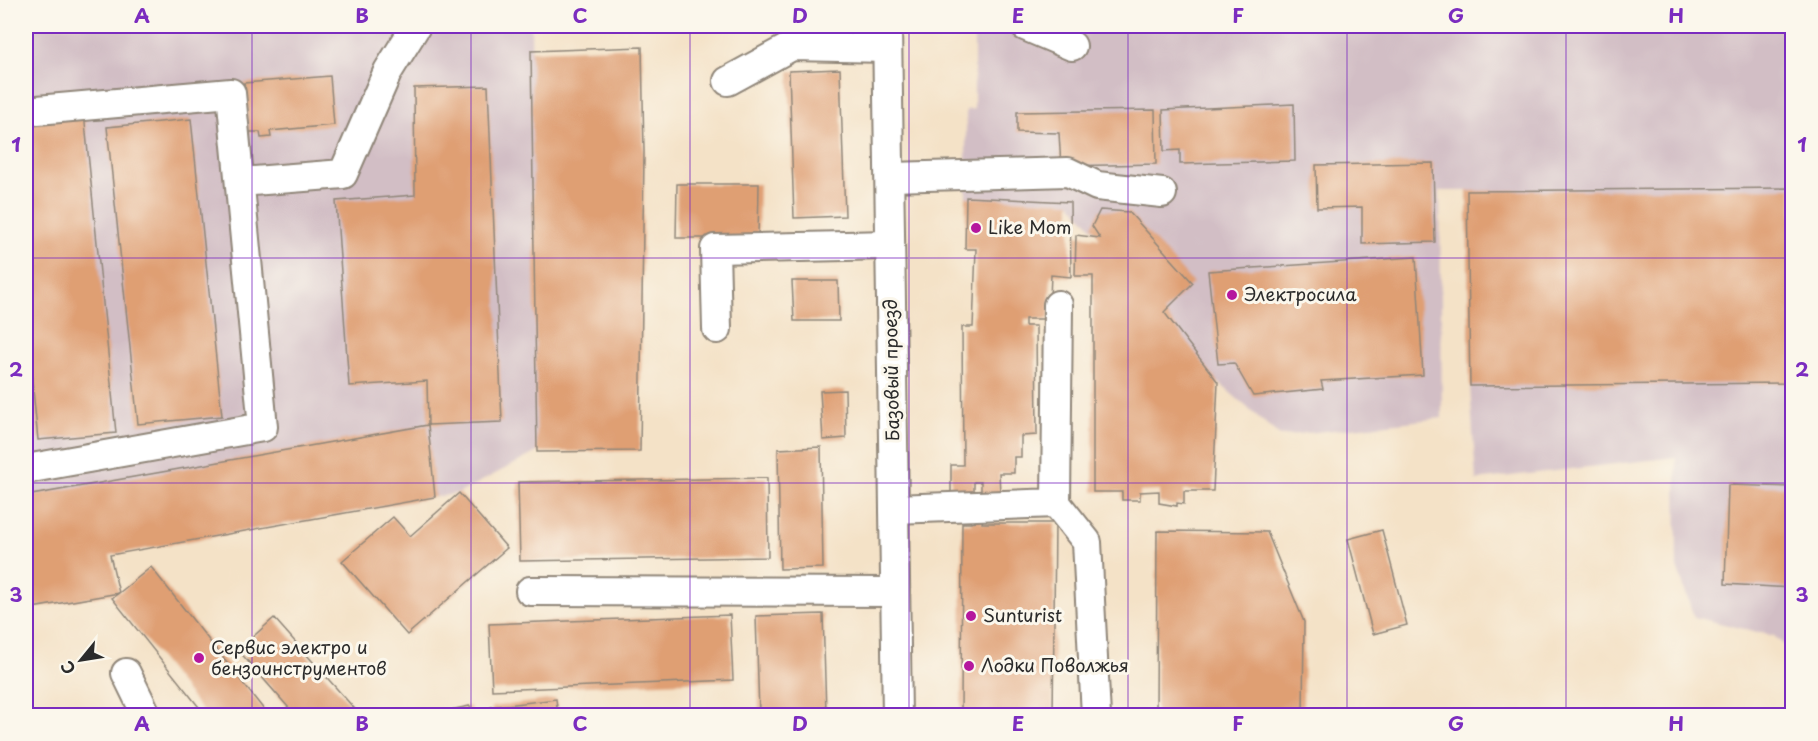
<svg xmlns="http://www.w3.org/2000/svg" width="1818" height="741" viewBox="0 0 1818 741" font-family="'Playpen Sans',sans-serif">
<style>
.industrial{fill:#d2bec5}
.building{fill:#df9f73}
.lines{fill:none;stroke-linecap:round;stroke-linejoin:round}
.minor-casing{stroke:#908679;stroke-width:32}
.minor{stroke:#fff;stroke-width:28}
.grid{fill:none;stroke:#7b2cbf;stroke-width:1.5;stroke-opacity:0.55}
.poi-dot{fill:#b5179e;stroke:#fbf7ec;stroke-width:2}
.labels{text-anchor:middle;stroke-width:6;stroke-linejoin:round;paint-order:stroke}
.poi-label{font-size:18px;fill:#2b2b2b;stroke:#fbf7ec;text-anchor:start}
.street-label{font-size:18px;fill:#2b2b2b;stroke:#fbf7ec}
.neatline{fill:none;stroke:#7b2cbf;stroke-width:2}
.grid-label{font-size:20px;text-anchor:middle;font-weight:bold;fill:#7b2cbf}
</style>
<rect width="100%" height="100%" fill="#fbf7ec"/>
<filter id="ink" filterUnits="userSpaceOnUse"><feTurbulence type="fractalNoise" baseFrequency=".0167" numOctaves="2"/><feDisplacementMap in="SourceGraphic" scale="12" xChannelSelector="R" yChannelSelector="G"/><feConvolveMatrix kernelMatrix="1 2 1 2 8 2 1 2 1" color-interpolation-filters="sRGB"/></filter>
<filter id="wash" filterUnits="userSpaceOnUse"><feTurbulence type="fractalNoise" baseFrequency=".008" numOctaves="4" result="noise"/><feDisplacementMap in="SourceGraphic" scale="24" xChannelSelector="R" yChannelSelector="G"/><feGaussianBlur stdDeviation="1.35" result="paint"/><feColorMatrix in="noise" values="0 0 0 0 0 0 0 0 0 0 0 0 0 0 0 0 0 1.4 0 .05"/><feComposite in="paint" operator="in"/></filter>
<g filter="url(#wash)">
<rect width="100%" height="100%" fill="#f4e2c7"/>
<g class="industrial">
<polygon points="26,26 531,26 537,452 459,493 26,570"/>
<polygon points="974,26 1792,26 1792,652 1774,636 1694,617 1677,567 1676,457 1476,480 1470,386 1467,191 1440,191 1442,418 1280,436 1218,382 1164,312 1070,202 966,197 966,110 974,109"/>
</g>
<g id="blocks">
<g class="building">
<polygon points="642,47 644,152 640,451 537,452 531,51"/>
<polygon points="840,69 845,216 794,218 789,71"/>
<polygon points="330,76 334,125 270,131 271,137 261,138 260,132 249,132 244,83"/>
<polygon points="488,86 502,422 428,425 427,381 349,386 336,201 415,195 414,88"/>
<polygon points="1294,104 1295,161 1180,164 1180,150 1164,151 1163,110"/>
<polygon points="1155,110 1156,164 1061,166 1059,133 1017,132 1017,112"/>
<polygon points="84,113 116,433 38,440 26,320 26,119"/>
<polygon points="191,119 222,416 138,424 107,127"/>
<polygon points="1433,163 1435,242 1362,244 1362,207 1317,208 1316,165"/>
<polygon points="677,184 759,184 758,238 676,238"/>
<polygon points="1792,188 1792,383 1470,386 1467,191"/>
<polygon points="966,197 1070,202 1071,277 1051,275 1049,319 1025,319 1025,326 1036,326 1037,435 1021,436 1021,457 1014,457 1014,473 999,473 1000,494 981,494 981,482 974,482 974,494 951,494 951,465 963,465 962,327 973,327 976,249 965,249"/>
<polygon points="1100,210 1129,212 1193,283 1164,312 1218,382 1213,491 1184,491 1184,504 1177,503 1177,506 1159,503 1159,491 1140,492 1140,500 1122,500 1122,492 1093,492 1093,276 1075,276 1076,235 1100,238 1092,226"/>
<polygon points="1416,257 1423,375 1321,381 1323,389 1253,396 1234,363 1218,364 1208,271"/>
<polygon points="792,281 838,281 839,321 794,321"/>
<polygon points="845,390 846,438 823,440 820,391"/>
<polygon points="428,425 435,497 110,555 119,593 151,567 269,716 206,716 112,598 119,593 26,609 26,496"/>
<polygon points="821,447 823,568 780,569 778,449"/>
<polygon points="767,478 768,557 520,561 518,482"/>
<polygon points="1728,485 1792,487 1792,588 1725,584"/>
<polygon points="459,493 507,548 407,635 342,561 393,517 410,536"/>
<polygon points="971,516 983,516 982,523 1055,523 1053,716 961,716 962,523 971,523"/>
<polygon points="1382,530 1407,625 1373,634 1348,539"/>
<polygon points="1157,531 1267,532 1304,622 1303,716 1156,716"/>
<polygon points="823,614 826,712 759,713 756,616"/>
<polygon points="730,615 733,680 492,690 489,624"/>
<polygon points="274,618 361,716 296,716 238,650"/>
<polygon points="556,699 558,716 492,716 491,707"/>
<polygon points="470,706 472,716 430,716 430,714"/>
</g>
</g>
</g>
<g filter="url(#ink)">
<use href="#blocks" fill-opacity="0" stroke="#908679" stroke-width="1.5"/>
<g class="lines">
<g class="minor-casing">
<g id="minor">
<polyline points="887,26 897,716"/>
<polyline points="1025,26 1072,46"/>
<polyline points="728,81 792,46 887,48"/>
<polyline points="26,111 231,93 263,427 26,469"/>
<polyline points="891,177 1068,172 1097,186 1162,193"/>
<polyline points="241,182 343,174 388,71 416,26"/>
<polyline points="717,329 715,249 890,245"/>
<polyline points="1056,503 1087,542 1096,716"/>
<polyline points="894,509 1056,503 1058,305"/>
<polyline points="530,591 895,592"/>
<polyline points="126,673 147,716"/>
</g>
</g>
<use href="#minor" class="minor"/>
</g>
</g>
<path class="grid" d="M252,26V716M471,26V716M690,26V716M909,26V716M1128,26V716M1347,26V716M1566,26V716M26,258H1792M26,483H1792"/>
<g class="poi-dot">
<circle cx="976" cy="228" r="6"/>
<circle cx="1232" cy="295" r="6"/>
<circle cx="971" cy="616" r="6"/>
<circle cx="199" cy="658" r="6"/>
<circle cx="969" cy="666" r="6"/>
</g>
<g class="labels">
<g class="poi-label">
<text x="988" y="234">Like Mom</text>
<text x="1244" y="301">Электросила</text>
<text x="983" y="622">Sunturist</text>
<text x="211" y="654">Сервис электро и<tspan x="211" dy="21">бензоинструментов</tspan></text>
<text x="981" y="672">Лодки Поволжья</text>
</g>
<g class="street-label">
<text transform="translate(892 370) rotate(-91)" y="6">Базовый проезд</text>
</g>
</g>
<rect width="1818" height="741" fill="none" stroke="#fbf7ec" stroke-width="66"/>
<g transform="translate(81 660) rotate(240)" stroke="#fbf7ec" stroke-width="4.5" paint-order="stroke">
<path d="M0-4.5L10 22L0 15L-10 22Z" fill="#2b2b2b"/>
<text y="-9" font-size="16" font-weight="bold" text-anchor="middle" fill="#2b2b2b">С</text>
</g>
<rect x="33" y="33" width="1752" height="675" class="neatline"/>
<g class="grid-label">
<text x="142" y="23">A</text>
<text x="362" y="23">B</text>
<text x="580" y="23">C</text>
<text x="800" y="23">D</text>
<text x="1018" y="23">E</text>
<text x="1238" y="23">F</text>
<text x="1456" y="23">G</text>
<text x="1676" y="23">H</text>
<text x="16" y="152">1</text>
<text x="1802" y="152">1</text>
<text x="16" y="377">2</text>
<text x="1802" y="377">2</text>
<text x="16" y="602">3</text>
<text x="1802" y="602">3</text>
<text x="142" y="731">A</text>
<text x="362" y="731">B</text>
<text x="580" y="731">C</text>
<text x="800" y="731">D</text>
<text x="1018" y="731">E</text>
<text x="1238" y="731">F</text>
<text x="1456" y="731">G</text>
<text x="1676" y="731">H</text>
</g>
</svg>
